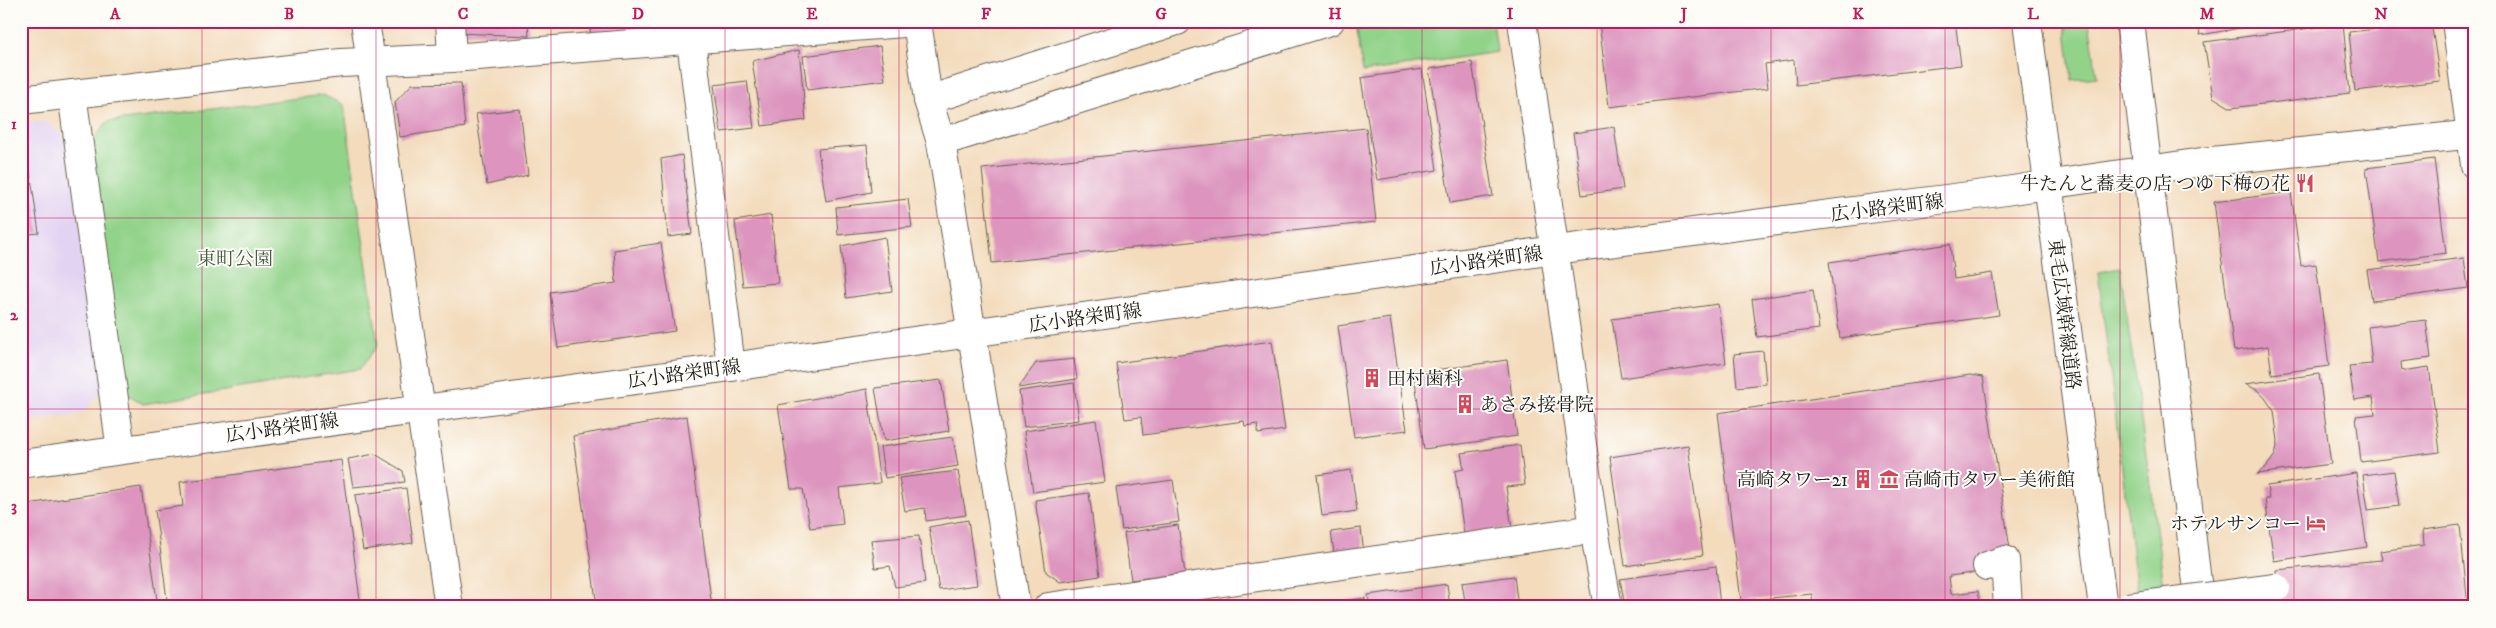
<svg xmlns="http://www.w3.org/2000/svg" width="2496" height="628" viewBox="0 0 2496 628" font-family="'IM FELL DW Pica','Noto Serif JP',serif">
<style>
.built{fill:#e3d3f2}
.green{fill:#92d38a;stroke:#577853}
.building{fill:#dd95bf}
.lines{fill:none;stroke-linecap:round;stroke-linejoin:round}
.street-casing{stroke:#675f54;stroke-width:30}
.secondary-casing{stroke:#675f54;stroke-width:30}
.highway-casing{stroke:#675f54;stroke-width:30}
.street{stroke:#fff;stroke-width:28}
.secondary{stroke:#fff;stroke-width:28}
.highway{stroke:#fff;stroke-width:28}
.street-bridge-casing{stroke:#675f54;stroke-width:30;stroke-linecap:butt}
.street-bridge{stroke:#fff;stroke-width:28}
.grid{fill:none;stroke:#c2185b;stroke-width:1;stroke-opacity:0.55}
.labels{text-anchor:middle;stroke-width:4;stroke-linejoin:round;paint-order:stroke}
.poi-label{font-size:19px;fill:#1c1c1c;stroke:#fdfcf7;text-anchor:end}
.street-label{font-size:19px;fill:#1c1c1c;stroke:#fdfcf7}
.park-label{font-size:19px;fill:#455c42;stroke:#fdfcf7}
.neatline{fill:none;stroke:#c2185b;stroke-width:2}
.grid-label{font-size:16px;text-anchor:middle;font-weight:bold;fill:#c2185b}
</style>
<rect width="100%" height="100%" fill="#fdfcf7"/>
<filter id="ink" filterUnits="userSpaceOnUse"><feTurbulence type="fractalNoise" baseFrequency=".02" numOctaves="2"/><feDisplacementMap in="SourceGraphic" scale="10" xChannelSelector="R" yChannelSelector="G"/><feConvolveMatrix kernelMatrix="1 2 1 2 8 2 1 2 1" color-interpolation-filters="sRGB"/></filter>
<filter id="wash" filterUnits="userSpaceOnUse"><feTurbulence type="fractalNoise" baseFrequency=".0096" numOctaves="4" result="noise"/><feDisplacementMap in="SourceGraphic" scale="20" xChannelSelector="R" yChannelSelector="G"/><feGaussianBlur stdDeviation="1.12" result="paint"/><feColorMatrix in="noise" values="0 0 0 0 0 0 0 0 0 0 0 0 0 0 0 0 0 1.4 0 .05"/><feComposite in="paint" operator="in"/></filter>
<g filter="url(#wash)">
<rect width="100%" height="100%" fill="#f3dbbc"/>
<polygon class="built" points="46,121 67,139 104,389 83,413 21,422 21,124"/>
<g class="green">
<polygon points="1362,21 1493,21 1497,52 1363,72 1356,23"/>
<polygon points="2065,21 2089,21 2097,77 2072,80"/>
<polygon points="323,95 344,105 378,345 360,369 143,404 123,391 90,144 107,122"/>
<polygon points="2120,268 2167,607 2139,607 2098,272"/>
</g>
<g id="blocks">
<g class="building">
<polygon points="456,21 528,21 529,36 456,33"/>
<polygon points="590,21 631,21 631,30 590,34"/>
<polygon points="653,21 694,21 694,26 653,28"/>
<polygon points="1599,21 1955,21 1961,65 1796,85 1794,60 1765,64 1768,88 1609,107"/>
<polygon points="2198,21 2276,21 2276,22 2200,35"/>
<polygon points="2386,21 2431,21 2440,81 2355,91 2349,32 2387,28"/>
<polygon points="2343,24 2350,93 2231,108 2213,97 2204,42"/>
<polygon points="880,46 885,80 807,90 803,56"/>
<polygon points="799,50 806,120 762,126 752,61"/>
<polygon points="1472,62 1493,196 1450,203 1429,69"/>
<polygon points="1422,69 1437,170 1377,180 1361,78"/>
<polygon points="747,81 754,128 721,132 714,85"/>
<polygon points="461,83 465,127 400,137 395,102 412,84"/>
<polygon points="520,109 528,175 487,185 476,114"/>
<polygon points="1614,127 1623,189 1582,195 1573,133"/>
<polygon points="1366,128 1376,222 992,263 982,169"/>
<polygon points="867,145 871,192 826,201 818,149"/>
<polygon points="682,155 692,234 668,237 661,159"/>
<polygon points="2434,159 2446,253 2379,262 2366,168"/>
<polygon points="30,171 39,233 21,235 21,172"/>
<polygon points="2291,192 2301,266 2316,264 2329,366 2272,374 2268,346 2234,351 2214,202"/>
<polygon points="908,199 912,227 838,235 836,207"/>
<polygon points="771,215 778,283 743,286 735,221"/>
<polygon points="885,237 892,291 846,298 841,246"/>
<polygon points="661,243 675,331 558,348 550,292 616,283 614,250"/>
<polygon points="1950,244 1954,279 1992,273 1999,315 1840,338 1829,262"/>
<polygon points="2464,258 2468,288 2372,301 2367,270"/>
<polygon points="1813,290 1819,329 1757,337 1752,299"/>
<polygon points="1718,304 1726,363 1621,378 1612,319"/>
<polygon points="1390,318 1407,430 1354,437 1338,326"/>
<polygon points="2426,320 2431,358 2401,362 2402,371 2429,367 2440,452 2361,462 2356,416 2375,414 2373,397 2354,400 2349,366 2372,364 2368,327"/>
<polygon points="1272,341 1285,430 1258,434 1257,424 1245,426 1244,421 1143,435 1141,417 1125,419 1116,363"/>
<polygon points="1763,351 1766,384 1737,387 1734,354"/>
<polygon points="1074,359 1077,379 1018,388 1036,363"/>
<polygon points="1507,360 1517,436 1424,449 1414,373"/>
<polygon points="2319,374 2331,464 2257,474 2267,466 2275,455 2278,441 2274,411 2265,398 2257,390 2245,384"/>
<polygon points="1970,375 1983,377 2013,568 1949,576 1951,594 1978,591 1981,607 1813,607 1812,594 1741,601 1718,413"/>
<polygon points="941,380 949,431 884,441 875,388"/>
<polygon points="1074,383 1079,420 1024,427 1019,391"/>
<polygon points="867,389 880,483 839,488 843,524 810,528 803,489 791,489 778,405"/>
<polygon points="687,416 712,607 597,607 573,436"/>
<polygon points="1096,420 1105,482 1033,492 1024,431"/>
<polygon points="953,437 958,466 885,478 880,447"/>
<polygon points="1520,445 1525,485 1506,487 1512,528 1464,534 1455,471 1464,469 1461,453"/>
<polygon points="1688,445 1703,555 1625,566 1610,457"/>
<polygon points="375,454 403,471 405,482 353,487 348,459"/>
<polygon points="341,460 361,607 168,607 155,510 183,506 180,482"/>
<polygon points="1351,470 1357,511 1322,516 1317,475"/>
<polygon points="958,471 966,515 926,521 925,508 905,511 899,478"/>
<polygon points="2394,471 2399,506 2368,510 2363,475"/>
<polygon points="2356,473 2367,547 2274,561 2265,499 2269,499 2267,486"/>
<polygon points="1173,480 1179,522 1122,530 1116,488"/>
<polygon points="141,487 158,607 21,607 21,505"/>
<polygon points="406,488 413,543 363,550 355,495"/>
<polygon points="1089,493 1100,576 1060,582 1046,572 1035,500"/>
<polygon points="968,520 977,585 939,590 929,527"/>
<polygon points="1178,525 1185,573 1131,580 1124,533"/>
<polygon points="2460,525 2468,607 2279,607 2276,588 2276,570 2382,560 2380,551 2424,545 2423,530"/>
<polygon points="1361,528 1364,555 1335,559 1331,532"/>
<polygon points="919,536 925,583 895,587 890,566 875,568 871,540"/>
<polygon points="1716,566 1720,607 1625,607 1620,579"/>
<polygon points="1514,576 1518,607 1466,607 1462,583"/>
<polygon points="1447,584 1450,607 1370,607 1368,595"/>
<polygon points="1365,598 1366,607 1318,607 1317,604"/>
<polygon points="1311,604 1311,607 1297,607 1297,606"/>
</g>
</g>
</g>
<g filter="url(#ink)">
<use href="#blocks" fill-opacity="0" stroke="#675f54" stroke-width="1"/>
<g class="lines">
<g class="street-casing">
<g id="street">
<polyline points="365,21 449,607"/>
<polyline points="450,21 452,58"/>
<polyline points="917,21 928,100 941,142 1016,607"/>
<polyline points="2456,21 2475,165"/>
<polyline points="691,40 731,367"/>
<polyline points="72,94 121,450"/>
<polyline points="928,100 1177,21"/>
<polyline points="941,142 1330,21"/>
<polyline points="2148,170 2202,162 2475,134"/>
<polyline points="1594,529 1608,607"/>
<polyline points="1987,566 2005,560 2008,607"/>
</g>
</g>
<g class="secondary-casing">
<g id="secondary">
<polyline points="21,100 341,63 452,58 917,22"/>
<polyline points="21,464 731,367 1555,250 1992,193 2148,170"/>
<polyline points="1048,607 1594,529 1522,21"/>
</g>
</g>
<g class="highway-casing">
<g id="highway">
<polyline points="2027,21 2103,607"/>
<polyline points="2130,21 2200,607"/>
</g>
</g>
<use href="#street" class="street"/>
<use href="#secondary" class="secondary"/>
<use href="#highway" class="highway"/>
<g class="street-bridge-casing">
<polyline id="street-bridge" points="2128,607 2276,588"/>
</g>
<use href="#street-bridge" class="street-bridge"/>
</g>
</g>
<path class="grid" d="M202,21V607M376,21V607M551,21V607M725,21V607M899,21V607M1074,21V607M1248,21V607M1422,21V607M1597,21V607M1771,21V607M1945,21V607M2120,21V607M2294,21V607M21,218H2475M21,409H2475"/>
<defs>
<g id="restaurant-bare" transform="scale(1.5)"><path d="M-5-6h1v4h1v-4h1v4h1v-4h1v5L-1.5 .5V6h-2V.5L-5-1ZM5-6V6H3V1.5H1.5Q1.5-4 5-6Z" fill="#d1495b" stroke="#fdfcf7" stroke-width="2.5" paint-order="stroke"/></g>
<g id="building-bare" transform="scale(1.5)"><path d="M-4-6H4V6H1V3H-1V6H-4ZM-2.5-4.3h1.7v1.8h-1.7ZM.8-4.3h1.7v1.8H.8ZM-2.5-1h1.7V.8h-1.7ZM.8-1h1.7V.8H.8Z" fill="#d1495b" stroke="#fdfcf7" stroke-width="2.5" paint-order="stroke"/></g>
<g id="museum-bare" transform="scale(1.5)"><path d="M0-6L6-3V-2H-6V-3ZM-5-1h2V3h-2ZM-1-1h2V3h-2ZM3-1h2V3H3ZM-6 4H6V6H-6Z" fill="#d1495b" stroke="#fdfcf7" stroke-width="2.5" paint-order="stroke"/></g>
<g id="hotel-bare" transform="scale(1.5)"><path d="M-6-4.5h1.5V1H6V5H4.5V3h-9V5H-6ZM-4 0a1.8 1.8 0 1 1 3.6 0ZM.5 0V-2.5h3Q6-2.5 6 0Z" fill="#d1495b" stroke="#fdfcf7" stroke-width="2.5" paint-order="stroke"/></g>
</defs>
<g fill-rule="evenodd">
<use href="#restaurant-bare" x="2305" y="183"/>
<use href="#building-bare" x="1372" y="378"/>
<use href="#building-bare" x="1465" y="404"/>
<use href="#building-bare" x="1863" y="479"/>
<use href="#museum-bare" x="1889" y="479"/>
<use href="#hotel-bare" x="2316" y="523"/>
</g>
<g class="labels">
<g class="poi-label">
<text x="2290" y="190">牛たんと蕎麦の店 つゆ下梅の花</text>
<text x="1387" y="385" text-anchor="start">田村歯科</text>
<text x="1480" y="411" text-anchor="start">あさみ接骨院</text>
<text x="1848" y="486">高崎タワー21</text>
<text x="1904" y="486" text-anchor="start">高崎市タワー美術館</text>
<text x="2301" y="530">ホテルサンコー</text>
</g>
<g class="street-label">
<text transform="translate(1887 207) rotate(-7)" y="7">広小路栄町線</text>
<text transform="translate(1486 260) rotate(-8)" y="7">広小路栄町線</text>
<text transform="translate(2065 314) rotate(83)" y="7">東毛広域幹線道路</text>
<text transform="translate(1085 317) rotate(-8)" y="7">広小路栄町線</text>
<text transform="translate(684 373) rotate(-8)" y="7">広小路栄町線</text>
<text transform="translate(282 427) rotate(-8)" y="7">広小路栄町線</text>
</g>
<g class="park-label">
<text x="235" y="265">東町公園</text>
</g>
</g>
<rect width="2496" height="628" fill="none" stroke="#fdfcf7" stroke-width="55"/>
<rect x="28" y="28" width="2440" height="572" class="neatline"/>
<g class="grid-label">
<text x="115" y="19">A</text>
<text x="289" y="19">B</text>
<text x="463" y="19">C</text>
<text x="638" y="19">D</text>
<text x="812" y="19">E</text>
<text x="986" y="19">F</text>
<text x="1161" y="19">G</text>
<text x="1335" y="19">H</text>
<text x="1510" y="19">I</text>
<text x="1684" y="19">J</text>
<text x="1858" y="19">K</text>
<text x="2033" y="19">L</text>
<text x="2207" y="19">M</text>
<text x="2381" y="19">N</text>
<text x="14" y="129">1</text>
<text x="14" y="320">2</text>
<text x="14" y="511">3</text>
</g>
</svg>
